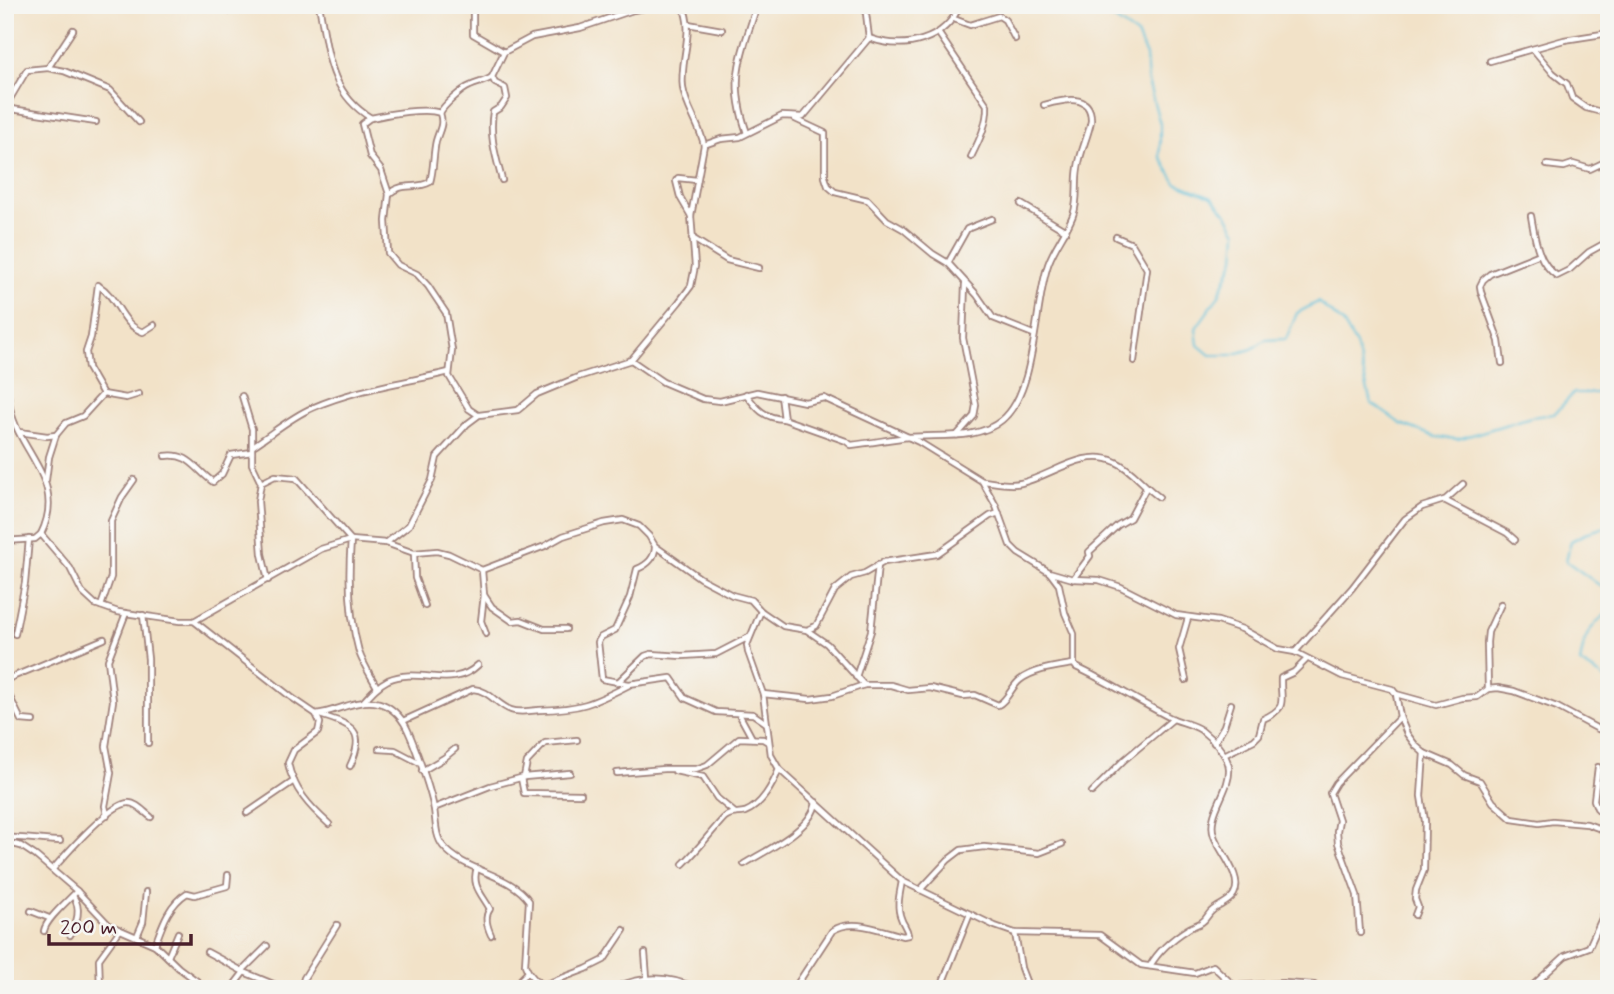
<svg xmlns="http://www.w3.org/2000/svg" width="1614" height="994" viewBox="0 0 1614 994" font-family="Mynerve,sans-serif">
<style>
.lines{fill:none;stroke-linecap:round;stroke-linejoin:round}
.stream{stroke:#5bbfd9;stroke-width:2}
.street-casing{stroke:#9e807a;stroke-width:8}
.street{stroke:#fff;stroke-width:4.5}
</style>
<rect width="100%" height="100%" fill="#f6f6f2"/>
<filter id="ink" filterUnits="userSpaceOnUse"><feTurbulence type="fractalNoise" baseFrequency=".0143" numOctaves="2"/><feDisplacementMap in="SourceGraphic" scale="14" xChannelSelector="R" yChannelSelector="G"/><feConvolveMatrix kernelMatrix="1 2 1 2 8 2 1 2 1" color-interpolation-filters="sRGB"/></filter>
<filter id="wash" filterUnits="userSpaceOnUse"><feTurbulence type="fractalNoise" baseFrequency=".00686" numOctaves="4" result="noise"/><feDisplacementMap in="SourceGraphic" scale="28" xChannelSelector="R" yChannelSelector="G"/><feGaussianBlur stdDeviation="1.57" result="paint"/><feColorMatrix in="noise" values="0 0 0 0 0 0 0 0 0 0 0 0 0 0 0 0 0 1.4 0 .05"/><feComposite in="paint" operator="in"/></filter>
<g filter="url(#wash)">
<rect width="100%" height="100%" fill="#f2e2c8"/>
<g class="lines">
<g class="stream">
<polyline points="1102,5 1105,13 1137,35 1146,56 1148,81 1160,124 1160,156 1176,183 1212,197 1226,213 1237,232 1235,258 1218,297 1196,328 1198,345 1210,355 1231,355 1252,349 1265,340 1286,339 1297,313 1318,302 1343,323 1356,345 1371,403 1401,424 1436,437 1458,439 1531,417 1554,414 1574,393 1609,393"/>
<polyline points="1609,526 1589,532 1571,541 1566,561 1609,592"/>
<path d="M1609,612C1587,628 1584,638 1580,663L1609,681"/>
</g>
</g>
</g>
<g filter="url(#ink)">
<g class="lines">
<g class="street-casing">
<g id="street">
<path d="M319,5C328,50 328,92 371,118C388,114 426,107 440,113C444,125 439,130 436,141C433,154 434,169 430,182C416,190 401,182 389,194L386,221L388,253L398,265L417,274L428,286L446,313L452,350L449,376L469,409L478,415"/>
<polyline points="473,5 473,34 504,52"/>
<path d="M682,5C696,30 679,61 683,88C686,108 700,125 704,145"/>
<polyline points="865,5 869,38"/>
<polyline points="229,11 232,5"/>
<polyline points="954,19 970,25 999,16 1005,20 1015,39"/>
<polyline points="688,24 722,30"/>
<path d="M939,34L987,105C988,123 979,141 971,157"/>
<path d="M869,38C905,51 945,41 960,5"/>
<polyline points="1533,49 1553,73 1567,84 1572,98 1586,108 1609,114"/>
<polyline points="1490,61 1564,40 1609,33"/>
<polyline points="48,68 64,71 110,90 139,122"/>
<polyline points="5,107 27,70 48,68 73,30"/>
<polyline points="5,108 96,122"/>
<path d="M440,113C443,106 462,89 470,86C478,82 485,82 492,77"/>
<polyline points="370,118 362,124 370,156 381,170 389,194"/>
<polyline points="795,119 825,133 825,177 828,186 835,192 868,200 887,220 903,229 933,254 948,263 977,295 993,318 1033,334"/>
<path d="M747,133C728,79 741,57 757,5"/>
<polyline points="1547,165 1564,167 1573,164 1590,169 1609,160"/>
<path d="M502,180C496,157 489,136 493,112L501,107L507,98L505,88L495,83L492,77L504,52L532,37L580,28L633,10L660,5"/>
<polyline points="1021,204 1066,231"/>
<polyline points="691,216 680,197 676,181 678,178 697,180"/>
<path d="M1531,216C1535,238 1537,262 1557,276L1569,270L1589,252L1609,241"/>
<polyline points="1116,237 1132,244 1147,269 1134,361"/>
<polyline points="692,238 727,260 759,268"/>
<polyline points="948,263 967,229 992,219"/>
<path d="M99,286C118,297 121,325 143,332L154,325"/>
<path d="M5,338C7,361 5,385 10,408C20,454 67,482 41,534"/>
<polyline points="631,360 663,382 703,399 720,401 757,392 805,402 824,398 919,442 982,481 996,506 1010,545 1018,553 1049,572 1073,579 1099,580 1121,587 1176,615 1218,621 1242,629 1278,649 1295,652 1342,676 1392,689 1396,694 1400,717 1407,734 1416,746 1424,753 1452,765 1464,775 1480,781 1493,802 1512,819 1539,823 1553,821 1587,824 1601,829 1609,835"/>
<polyline points="1502,363 1499,341 1481,292 1480,286 1483,280 1490,274 1540,254"/>
<polyline points="103,394 126,398 139,394"/>
<path d="M746,394C757,409 764,418 784,419"/>
<polyline points="242,396 252,429 252,464 261,483 258,501 262,554 268,580"/>
<path d="M781,396L784,419L846,441L851,445C871,443 890,439 909,437C940,434 977,441 1002,420C1036,392 1034,310 1047,268C1052,249 1066,234 1073,215C1079,200 1075,184 1078,168C1080,152 1088,137 1091,121C1092,92 1063,100 1044,105"/>
<polyline points="19,432 47,436 56,435"/>
<polyline points="957,435 974,416 976,405 963,338 965,284"/>
<path d="M253,446C273,433 291,417 312,408C355,389 403,383 449,372"/>
<path d="M165,456C189,452 196,470 213,482L222,474L231,455L252,452"/>
<polyline points="46,480 49,457 56,435 66,423 83,416 103,394 88,368 86,352 91,337 98,285"/>
<path d="M983,481C995,482 1009,486 1021,483C1052,476 1084,447 1116,462C1132,469 1144,487 1159,497"/>
<path d="M261,483L275,476L296,478L351,540C348,577 349,616 359,652C363,664 371,676 377,687"/>
<polyline points="1445,500 1463,484"/>
<polyline points="5,541 35,539 41,534 70,568 82,592 95,604 118,612 180,621 194,621 321,549 351,540 386,543 409,525 432,480 437,457 467,424 479,415 518,410 537,394 578,377 631,360 679,302 691,286 695,266 691,216 704,145 721,139 740,137 782,116 803,117 869,38"/>
<polyline points="386,543 414,553 437,551 449,554 482,570 545,546 563,536 604,523 623,520 639,526 649,536 655,546 700,578 732,595 751,600 761,611 783,626 807,630 816,626 835,590 851,577 865,573 884,562 937,554 990,516 999,513"/>
<path d="M655,547C655,559 647,565 637,569L630,597L615,630L601,637L598,642L602,679L629,684L671,678L685,698L716,712L753,714L766,723"/>
<polyline points="414,553 415,578 425,606"/>
<polyline points="482,570 484,595 481,621 486,634"/>
<path d="M1050,573L1059,585L1065,613L1074,634V664L1076,667C1109,682 1139,702 1171,718C1180,722 1192,724 1201,730C1211,738 1228,754 1229,768C1231,791 1206,813 1214,836C1219,851 1244,877 1234,894C1230,902 1219,905 1213,910C1208,913 1207,919 1202,922C1198,925 1192,926 1188,929C1172,939 1159,950 1150,966"/>
<polyline points="1073,579 1090,556 1089,552 1118,525 1130,518 1146,488"/>
<polyline points="484,595 492,607 512,621 521,620 544,629 566,629"/>
<polyline points="101,606 111,577 111,521 122,497 134,480"/>
<polyline points="761,611 747,645 748,652 763,694 771,755 779,769 902,881 995,926 1015,933 1100,935 1141,965 1195,973 1213,966 1234,986 1284,983 1314,985"/>
<polyline points="143,615 148,659 148,743"/>
<path d="M194,621L291,697L316,714C335,712 354,700 374,702C386,703 397,712 404,723C413,738 431,792 434,809C436,821 435,836 443,846C464,872 510,873 529,901L525,965C529,976 539,984 549,989"/>
<polyline points="808,631 827,644 864,685"/>
<polyline points="15,634 25,583 29,539"/>
<polyline points="1295,652 1352,588 1405,519 1422,507 1444,500 1507,533 1515,540"/>
<polyline points="856,677 871,631 878,565"/>
<polyline points="5,680 104,639"/>
<polyline points="1186,680 1179,649 1188,618"/>
<polyline points="617,683 645,656 651,654 682,656 716,654 749,637"/>
<polyline points="5,687 21,720 33,721"/>
<polyline points="1488,689 1487,642 1488,632 1501,604"/>
<path d="M763,694L810,699L832,696L864,685H891L908,690L930,688L963,696L975,695L998,705C1008,700 1011,687 1020,680C1034,669 1056,667 1073,664"/>
<polyline points="1396,694 1436,705 1462,698 1477,697 1488,689 1498,688 1514,691 1557,707 1598,729"/>
<path d="M363,702C371,693 378,685 388,680C420,666 451,691 478,665"/>
<path d="M316,714L320,723L318,732L294,750L288,763C293,789 310,807 329,824"/>
<polyline points="739,714 752,738"/>
<path d="M320,715C352,725 367,730 350,766"/>
<path d="M403,721L473,689C489,690 497,705 511,710C519,713 531,711 539,710C581,709 592,704 629,685"/>
<polyline points="1214,743 1224,726 1231,704"/>
<polyline points="379,749 395,750 418,762"/>
<path d="M1224,755L1254,740L1259,735L1263,719C1289,707 1280,702 1281,678L1294,672L1306,660"/>
<polyline points="1598,767 1594,800 1597,808 1604,815 1609,834"/>
<polyline points="422,771 444,758 455,749"/>
<polyline points="675,771 703,777 717,798 735,813"/>
<polyline points="617,773 664,769 696,769 707,765 739,738 763,739 768,742"/>
<polyline points="524,777 527,762 545,743 577,740"/>
<polyline points="521,778 524,793 581,794"/>
<polyline points="1092,792 1124,760 1173,719"/>
<polyline points="434,808 490,786 524,777 570,773"/>
<polyline points="247,813 294,781"/>
<polyline points="107,815 105,806 111,773 106,746 113,701 108,660 126,613"/>
<path d="M5,838C16,836 46,841 60,841"/>
<polyline points="5,842 21,846 36,856 77,891 109,925 155,945 179,968 208,989"/>
<path d="M683,864C698,850 710,833 724,818C730,812 737,814 745,812C761,806 773,785 779,769"/>
<path d="M744,864C765,851 813,829 816,802"/>
<path d="M477,868C471,886 482,894 490,909C484,917 487,926 491,935"/>
<path d="M53,869C66,854 109,805 128,803C136,802 145,813 151,817"/>
<polyline points="920,890 948,860 961,850 984,847 1039,853 1062,844"/>
<polyline points="31,911 49,918"/>
<polyline points="1415,915 1418,907 1415,899 1416,890 1424,870 1425,821 1421,796 1424,753"/>
<path d="M44,931C46,919 68,901 77,891"/>
<polyline points="1015,933 1021,968 1029,989"/>
<polyline points="1360,933 1357,895 1338,843 1337,831 1339,820 1330,793 1336,783 1400,717"/>
<path d="M70,935C77,922 82,909 73,896"/>
<polyline points="137,936 143,922 146,892"/>
<path d="M155,945C162,926 168,905 187,893L195,895L227,886L228,875"/>
<polyline points="207,952 244,972 231,989"/>
<polyline points="645,953 647,978"/>
<polyline points="168,957 178,933"/>
<polyline points="243,970 267,946"/>
<polyline points="244,972 283,988 301,989"/>
<polyline points="100,989 99,959 120,930"/>
<polyline points="301,989 304,978 337,925"/>
<polyline points="511,989 528,972"/>
<polyline points="533,989 586,969 604,960 624,930"/>
<path d="M613,989C641,975 669,975 697,989"/>
<path d="M794,989L832,931C852,917 881,931 903,936L908,935C907,927 903,925 901,918C896,906 900,893 902,881"/>
<polyline points="940,989 970,914"/>
<polyline points="1529,989 1565,956 1589,947 1609,903"/>
</g>
</g>
<use href="#street" class="street"/>
</g>
</g>
<rect width="1614" height="994" fill="none" stroke="#f6f6f2" stroke-width="28"/>
<path d="M49 934v10h142v-10" fill="none" stroke="#4a1f2b" stroke-width="3.5"/>
<text x="60" y="934" font-size="21" fill="#4a1f2b" stroke="#f6f6f2" stroke-width="5" paint-order="stroke">200 m</text>
</svg>
